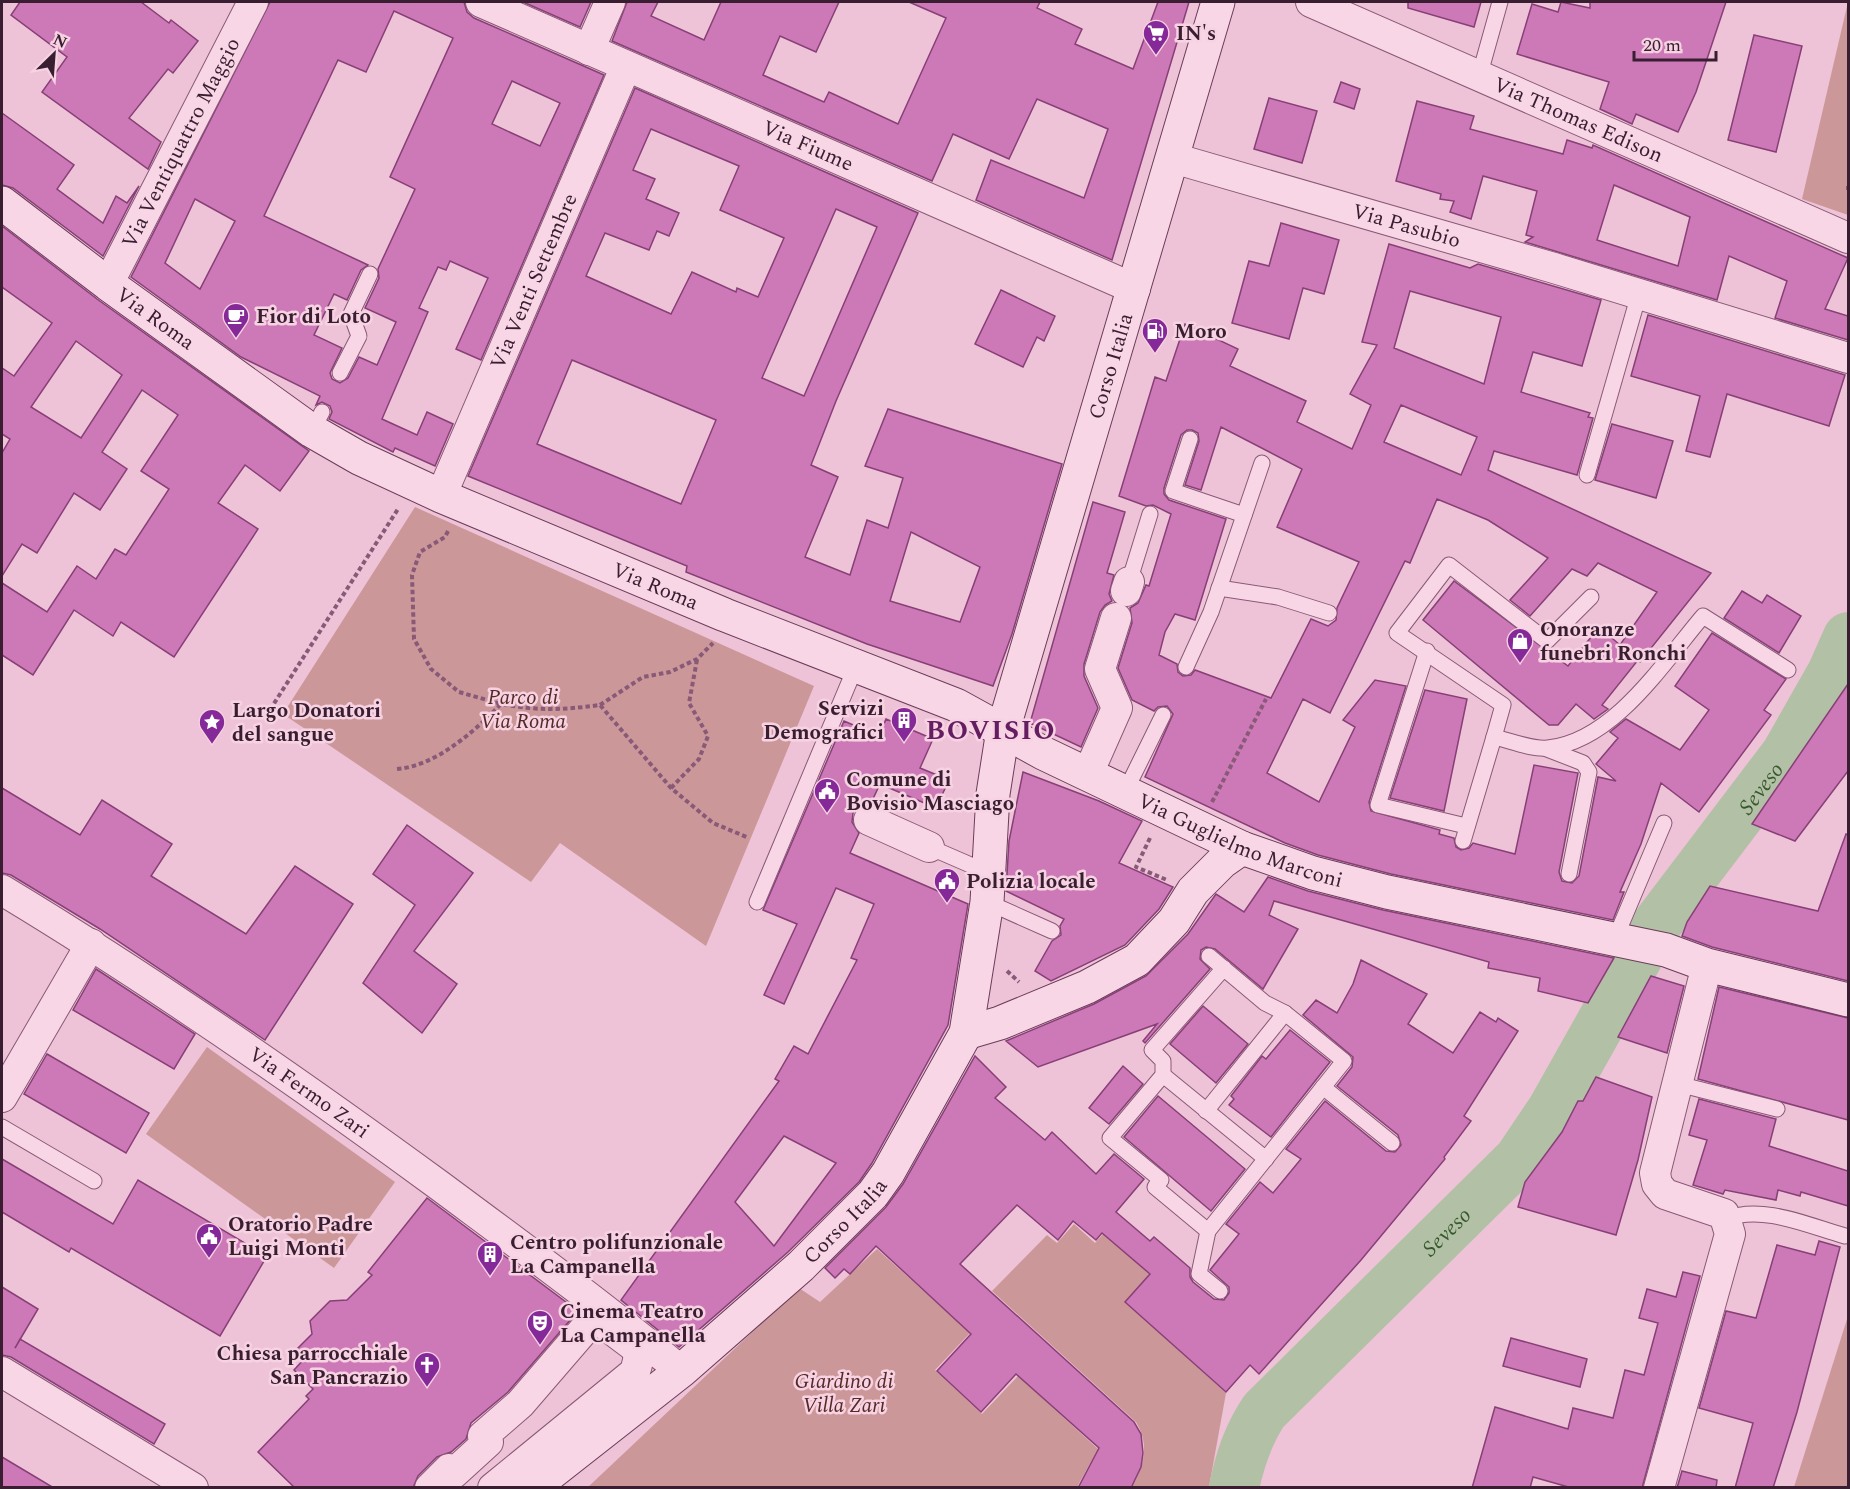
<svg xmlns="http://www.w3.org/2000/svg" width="1850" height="1489" viewBox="0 0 1850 1489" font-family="Spectral,serif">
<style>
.green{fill:#cc9799}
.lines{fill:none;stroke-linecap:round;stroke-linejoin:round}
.river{stroke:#b2c1a5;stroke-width:50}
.building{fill:#cd79b7;stroke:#883f77;stroke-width:1.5;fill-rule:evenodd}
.lane-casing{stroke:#885a77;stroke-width:17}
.street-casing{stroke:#885a77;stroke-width:32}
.secondary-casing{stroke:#6a3d5b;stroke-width:35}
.path{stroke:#885a77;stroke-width:4;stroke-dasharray:4.5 3;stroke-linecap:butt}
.lane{stroke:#f9d6e6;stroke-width:15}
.street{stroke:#f9d6e6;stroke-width:30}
.secondary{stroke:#f9d6e6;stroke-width:33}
.labels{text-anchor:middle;stroke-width:5;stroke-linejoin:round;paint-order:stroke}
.poi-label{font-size:21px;font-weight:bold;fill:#381e30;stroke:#f6d2e2;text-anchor:start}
.street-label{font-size:21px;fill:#381e30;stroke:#f6d2e2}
.park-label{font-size:21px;font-style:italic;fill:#552924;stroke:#f6d2e2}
.water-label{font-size:22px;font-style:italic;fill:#37582d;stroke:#f6d2e2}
.district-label{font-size:27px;font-weight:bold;letter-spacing:1.5px;fill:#651d62;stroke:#f6d2e2}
</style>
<rect width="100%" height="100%" fill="#eec3d7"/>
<g class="green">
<polygon points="1848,2 1848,215 1802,199"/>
<polygon points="415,507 814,686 706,946 560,843 531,882 283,714"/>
<polygon points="207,1047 395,1182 334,1268 146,1134"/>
<path d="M1074,1224L1095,1243L1103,1234L1150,1274L1125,1302L1226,1393L1209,1487H1132C1144,1465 1150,1445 1136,1422L992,1291L1047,1235L1057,1243Z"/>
<polygon points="877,1249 970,1333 935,1370 982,1414 1018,1376 1098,1449 1077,1487 587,1488 799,1288 820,1302"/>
<polygon points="1848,1316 1848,1487 1794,1487"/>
</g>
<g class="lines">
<g class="river">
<path id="s1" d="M1654,928L1786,754L1832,673L1848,637"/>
<path id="s2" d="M1234,1488C1240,1459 1248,1435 1264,1411L1519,1159L1552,1110L1638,957"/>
</g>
</g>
<g class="building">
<polygon points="20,2 141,2 169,23 171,20 198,41 173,73 168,69 129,118 161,142 148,169 42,92 67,57 11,15"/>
<path d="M270,2H464L467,12L474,18L604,75L481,360L456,349L488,278L450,261L446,270L438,267L419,308L428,312L382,419L417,435L427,412L453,424L435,466L395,448L393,452L329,419L332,412L330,406L322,402L316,405L320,396L241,357L131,277ZM394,11L453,38L390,177L415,189L378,269L379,278L365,308L396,322L377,365L359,357L348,378L340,383L332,379L330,373L342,348L314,335L334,294L347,300L361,270L368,265L264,216L338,60L366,72ZM512,81L560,103L540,146L492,124ZM195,199L235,221L200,289L165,263Z"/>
<polygon points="523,2 591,2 580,27"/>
<polygon points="627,2 658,2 651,16 704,40 721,2 839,2 816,52 780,36 763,75 824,102 829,92 898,124 946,18 909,2 1040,2 1037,8 1082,29 1075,44 1133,69 1158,2 1189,2 1112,260 976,200 991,160 1084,198 1108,129 1037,99 1009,159 953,134 932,181 612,41"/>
<polygon points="1408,2 1481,2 1474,27 1408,8"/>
<polygon points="1561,2 1590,8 1590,2 1726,2 1696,92 1678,132 1636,114 1632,124 1600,109 1609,82 1517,54 1532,4 1558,12"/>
<polygon points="1754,35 1802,46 1776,152 1728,140"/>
<polygon points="1341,82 1360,89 1354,109 1334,102"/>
<path d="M635,88L918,213L836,401L811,465L838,477L805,557L850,575L867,520L888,528L903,478L865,466L888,409L1062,464L1012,634L993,686L867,644L686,572L687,566L468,476ZM651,129L739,166L720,210L784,238L758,297L737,288L736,292L692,272L671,314L586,276L605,233L649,250L657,231L669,236L679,213L646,199L655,179L633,170ZM836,209L877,227L804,396L762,378ZM572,360L716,420L681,504L537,444ZM911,532L980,567L960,622L890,601Z"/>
<polygon points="1269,98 1317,111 1302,163 1254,149"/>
<path d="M1417,101L1474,116L1470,129L1563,154L1567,140L1592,148L1593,145L1848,258L1825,309L1848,316V340L1775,318L1787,281L1729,256L1717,300L1525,242L1533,237L1526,235L1537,191L1483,176L1471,219L1450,212L1454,201L1440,199L1441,194L1396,181ZM1614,185L1690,217L1678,266L1597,240Z"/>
<polygon points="2,113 74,165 57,189 103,223 116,196 127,203 139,186 103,256 13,188 2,185"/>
<polygon points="1281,223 1339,240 1324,294 1303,288 1289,339 1232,323 1249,261 1269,266"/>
<path d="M2,226L97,299L309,451L280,491L245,465L218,503L258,529L174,657L121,622L113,636L74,610L33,675L2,655V583L47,612L77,566L96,579L115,549L126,555L169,489L141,471L178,415L142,390L102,452L127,469L100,510L74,493L37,553L22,544L2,576V453L10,439L2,434V368L14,376L52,323L2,287ZM76,341L122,375L81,438L31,407Z"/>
<path d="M1389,244L1470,268L1478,264L1601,300L1582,366L1533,352L1521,392L1590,413L1588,417L1593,418L1577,475L1494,451L1488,470L1711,573L1640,662L1638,660L1602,705L1608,709L1594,719L1576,704L1558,725H1549L1423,620L1454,581L1568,666L1599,627L1620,645L1657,592L1598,563L1587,576L1572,569L1530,616L1510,600L1548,558L1488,520L1437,499L1410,563L1405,561L1330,713L1303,699L1267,773L1319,802L1355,727L1343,720L1375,680L1406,686L1369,802L1371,811L1440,830L1439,834L1454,838L1456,847L1461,850L1469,848L1473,843L1515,854L1534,765L1578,773L1559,872L1562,881L1572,883L1579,876L1598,777L1616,781L1596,764L1618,738L1610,732L1626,719L1680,750L1709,710L1675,686L1712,633L1786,679L1764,710L1771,715L1699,812L1661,783L1641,844L1620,892H1624L1613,920L1391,874L1318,855L1285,843L1145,777L1173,714L1167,706L1158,707L1154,711L1132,700L1118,668L1132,623L1130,608L1138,603L1146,585L1149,586L1171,514L1153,505L1146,506L1119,496L1155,377L1166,381L1185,324L1238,349L1230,366L1306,401L1297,422L1352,449L1371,405L1350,394L1377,345L1362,342ZM1410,291L1501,317L1484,384L1394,348ZM1401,405L1477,437L1461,475L1384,442ZM1221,427L1302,469L1277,527L1359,562L1337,608L1336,620L1328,626L1311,619L1271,698L1195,670L1191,675L1183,676L1178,672L1177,664L1159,655L1165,632L1175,614L1195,620L1226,519L1169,500L1164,494V488L1181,435L1187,430H1192L1198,433L1199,441L1185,485L1201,490Z"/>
<polygon points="1001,290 1055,316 1044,341 1037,337 1023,367 975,344"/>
<polygon points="1648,315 1845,375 1829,426 1727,394 1710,457 1686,451 1700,396 1631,376"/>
<polygon points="1612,424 1673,441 1656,498 1595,480"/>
<polygon points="1093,502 1125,512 1107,573 1114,575 1109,594 1112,601 1105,605 1100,612 1084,664 1084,676 1098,708 1081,747 1030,723"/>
<polygon points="1742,591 1762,603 1767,595 1801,616 1779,653 1724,618"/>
<polygon points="1848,684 1848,771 1795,841 1752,824"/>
<polygon points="1425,690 1467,699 1444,811 1390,798"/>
<path d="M886,719L933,739L920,768L949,780L936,808L880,784L871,803L859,806L853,813L852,822L859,833L850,853L968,904L948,1025L872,1163L859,1182L788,1252L679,1347L621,1300L779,1081L775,1079L794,1046L808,1054L857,960L851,958L874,904L836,888L784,1004L764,995L797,924L763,910L844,721L879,736ZM784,1136L836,1163L774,1246L735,1202Z"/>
<polygon points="1023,772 1099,801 1142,821 1119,863 1173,887 1159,909 1125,945 1051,981 1035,971 1052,941 1061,935 1060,926 1064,919 1006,891 1009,841"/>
<polygon points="2,788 80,835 102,800 172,844 151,876 246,934 295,866 353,904 265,1040 100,929 11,875 2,873"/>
<polygon points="407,825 473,873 414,951 457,984 422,1033 363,983 415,905 373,874"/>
<polygon points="1846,834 1848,835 1848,981 1712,947 1682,936 1687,922 1710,886 1818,911"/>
<polygon points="1268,877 1308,891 1383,910 1614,958 1588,1003 1538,991 1540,978 1488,968 1489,962 1274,901 1269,915 1298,929 1263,989 1215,949 1206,947 1201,950 1200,959 1210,969 1145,1043 1143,1041 1157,1024 1038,1067 1006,1041 1094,1004 1146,976 1188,934 1216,894 1244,912"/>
<polygon points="1361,960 1427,994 1408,1024 1453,1053 1480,1012 1496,1022 1498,1018 1518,1031 1464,1116 1471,1121 1444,1157 1445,1159 1361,1260 1259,1374 1250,1365 1226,1392 1125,1302 1150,1274 1102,1233 1096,1240 1073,1221 1058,1240 1017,1205 960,1264 1134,1422 1141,1434 1143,1453 1141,1467 1131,1488 1078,1488 1099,1448 1016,1374 981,1412 937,1371 971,1334 876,1246 850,1274 844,1269 835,1278 825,1268 886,1207 903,1184 975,1056 1006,1087 995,1098 1045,1140 1052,1132 1096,1174 1114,1154 1144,1179 1116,1212 1150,1241 1154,1237 1190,1268 1190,1277 1193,1282 1214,1299 1224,1300 1229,1293 1229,1287 1210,1270 1239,1234 1226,1224 1260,1182 1273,1193 1301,1159 1286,1149 1325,1101 1386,1151 1395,1152 1401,1145 1398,1135 1337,1086 1352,1067 1353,1057 1303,1015 1316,1000 1337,1013 1353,984"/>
<polygon points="96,969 195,1034 174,1069 73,1010"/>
<polygon points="1651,976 1684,986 1667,1053 1618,1037"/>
<polygon points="1719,987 1848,1018 1848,1120 1698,1079"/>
<polygon points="1203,1006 1248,1044 1216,1083 1170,1044"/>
<polygon points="1290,1030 1330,1062 1271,1137 1229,1105 1234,1099 1231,1096 1262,1056 1266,1059"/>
<polygon points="47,1054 149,1113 126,1153 24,1094"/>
<polygon points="1123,1066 1143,1084 1109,1124 1089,1108"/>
<polygon points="1596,1077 1652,1097 1638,1160 1616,1235 1518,1207 1525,1182 1562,1132 1578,1101 1583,1101"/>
<polygon points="1158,1096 1245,1169 1211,1211 1124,1137"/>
<polygon points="1699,1099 1776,1119 1769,1146 1848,1171 1848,1206 1801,1192 1800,1196 1778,1190 1776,1200 1725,1190 1723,1194 1693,1185 1707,1140 1689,1135"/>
<polygon points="2,1159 113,1224 138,1180 267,1256 220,1336 71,1248 69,1252 2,1212"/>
<polygon points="427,1198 578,1311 508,1392 471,1423 466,1439 451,1452 437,1457 418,1476 413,1488 295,1488 258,1452 309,1399 306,1396 313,1389 294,1370 306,1357 297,1349 312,1334 310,1321 330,1301 347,1300 372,1275 368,1272"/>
<polygon points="1819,1241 1840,1247 1797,1412 1773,1488 1735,1488 1753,1423 1699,1408 1726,1311 1756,1318 1777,1245 1815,1255"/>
<polygon points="1683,1272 1700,1276 1642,1488 1572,1488 1533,1477 1530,1488 1472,1488 1495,1407 1568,1429 1573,1408 1613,1418 1625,1370 1644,1375 1658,1323 1639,1318 1647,1289 1676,1297"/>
<polygon points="2,1287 38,1309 15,1348 20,1339 165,1424 154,1444 11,1357 2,1355"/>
<polygon points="1511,1338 1587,1359 1580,1387 1503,1366"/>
<polygon points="2,1457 54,1488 2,1488"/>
<polygon points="1682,1471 1717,1480 1716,1488 1677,1488"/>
</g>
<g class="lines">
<g class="lane-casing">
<g id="lane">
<polyline points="1479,77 1500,2"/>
<polyline points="340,373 359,336 351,314 370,274"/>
<polyline points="312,431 322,412"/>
<polyline points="1190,439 1173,491 1244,515"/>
<polyline points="1587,475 1639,294"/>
<polyline points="1125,584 1129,582 1150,514"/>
<polyline points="1219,588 1278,597 1329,613"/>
<polyline points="1427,651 1378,805 1466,826"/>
<polyline points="1186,667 1211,612 1262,463"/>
<polyline points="1494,737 1503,705 1397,633 1449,565 1547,641 1591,597"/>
<polyline points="1547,749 1583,763 1589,772 1569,874"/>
<polyline points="1125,792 1163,715"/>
<path d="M1463,841L1494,737C1509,740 1532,750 1548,748C1614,741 1663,663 1703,616L1788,670"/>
<polyline points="929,847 989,873"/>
<polyline points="757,902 856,666"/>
<polyline points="987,902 1052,931"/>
<polyline points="1615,939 1664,823"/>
<polyline points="1209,956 1265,1003 1285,1013 1344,1061 1208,1231 1155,1187 1161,1180 1110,1138 1163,1075 1163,1061 1152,1050 1224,968"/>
<polyline points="1163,1075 1266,1159"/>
<polyline points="1678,1084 1777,1109"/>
<polyline points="1323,1087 1392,1143"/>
<polyline points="1206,1111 1285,1013"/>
<polyline points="2,1127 94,1181"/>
<path d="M1726,1219C1762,1204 1809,1226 1845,1236"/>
<polyline points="1208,1231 1199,1274 1220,1291"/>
</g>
</g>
<g class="street-casing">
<g id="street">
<path id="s3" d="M481,2L1135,289"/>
<path id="s4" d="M1311,2L1848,238"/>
<polyline points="589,50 610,2"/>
<path id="s5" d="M1173,158L1554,268L1848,358"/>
<path id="s6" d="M108,284L253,2"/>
<path id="s7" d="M441,496L626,66"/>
<polyline points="1126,591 1129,582"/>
<polyline points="1094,760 1117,708 1100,669 1116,618"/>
<polyline points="869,820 929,847"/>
<path id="s8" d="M2,890C153,981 298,1082 440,1186C522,1247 603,1306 681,1371"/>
<polyline points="2,1097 91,944"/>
<polyline points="2,1372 193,1488"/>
<polyline points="430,1488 449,1469 454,1473 488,1442 483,1436 520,1404 595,1317 635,1347 639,1357 635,1372 493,1488"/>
<polyline points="1659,1488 1730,1234 1724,1214 1665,1194 1657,1184 1655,1173 1707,965"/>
</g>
</g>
<g class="secondary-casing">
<g id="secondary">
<path id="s9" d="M2,203L108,284L312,431L359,458L441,496L725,615L956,705L1043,753L1242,848L1313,873L1387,892L1666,950L1707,965L1848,1000"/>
<polyline points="966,1033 1000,1023 1087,987 1137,960 1174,921 1193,891 1222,862 1242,848"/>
<path id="s10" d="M532,1488L681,1371L801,1266L873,1194L888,1173L966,1033L987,902L993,794L1003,730L1218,2"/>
</g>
</g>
<g class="path">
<polyline points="1848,186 1848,190"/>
<polyline points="448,531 445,537 420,552 412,575 414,639 431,669 459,692 501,704"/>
<polyline points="600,705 643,677 670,672 697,659 713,643"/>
<polyline points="266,716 398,509"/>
<path d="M397,769C436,766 475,731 501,704C538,711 563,710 600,705L671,788L713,823L749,838"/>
<polyline points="671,788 699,759 708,736 689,703 697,660"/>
<polyline points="1212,802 1266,699"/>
<polyline points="1150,838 1136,867 1167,880"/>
<polyline points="1007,971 1019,982"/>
</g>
<use href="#lane" class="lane"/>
<use href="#street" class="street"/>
<use href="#secondary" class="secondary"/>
</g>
<defs>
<g id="supermarket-pin" transform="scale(1.35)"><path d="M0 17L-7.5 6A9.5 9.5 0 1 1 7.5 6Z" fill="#852998" stroke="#f6d2e2"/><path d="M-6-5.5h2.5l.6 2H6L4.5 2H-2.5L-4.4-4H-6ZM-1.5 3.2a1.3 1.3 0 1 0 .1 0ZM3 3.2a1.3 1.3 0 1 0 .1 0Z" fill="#fff"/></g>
<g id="cafe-pin" transform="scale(1.35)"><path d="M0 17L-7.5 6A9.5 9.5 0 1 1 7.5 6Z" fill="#852998" stroke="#f6d2e2"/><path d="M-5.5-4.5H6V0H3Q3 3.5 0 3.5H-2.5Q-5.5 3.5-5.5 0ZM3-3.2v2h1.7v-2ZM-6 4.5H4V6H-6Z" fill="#fff"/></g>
<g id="fuel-pin" transform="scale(1.35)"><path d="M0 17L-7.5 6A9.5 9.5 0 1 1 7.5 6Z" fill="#852998" stroke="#f6d2e2"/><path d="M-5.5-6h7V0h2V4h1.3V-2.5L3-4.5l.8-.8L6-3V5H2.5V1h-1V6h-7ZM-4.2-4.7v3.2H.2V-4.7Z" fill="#fff"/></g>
<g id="shop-pin" transform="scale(1.35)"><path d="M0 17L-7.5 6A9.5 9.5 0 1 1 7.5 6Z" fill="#852998" stroke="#f6d2e2"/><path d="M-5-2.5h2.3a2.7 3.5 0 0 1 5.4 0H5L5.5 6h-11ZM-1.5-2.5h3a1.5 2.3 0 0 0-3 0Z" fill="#fff"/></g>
<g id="building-pin" transform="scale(1.35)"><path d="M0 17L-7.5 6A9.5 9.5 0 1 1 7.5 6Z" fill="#852998" stroke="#f6d2e2"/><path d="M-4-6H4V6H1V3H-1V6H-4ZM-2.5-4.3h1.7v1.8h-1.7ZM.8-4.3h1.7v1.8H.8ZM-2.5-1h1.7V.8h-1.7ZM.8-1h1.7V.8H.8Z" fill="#fff"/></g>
<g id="sight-pin" transform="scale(1.35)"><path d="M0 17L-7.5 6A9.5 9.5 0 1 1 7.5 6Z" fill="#852998" stroke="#f6d2e2"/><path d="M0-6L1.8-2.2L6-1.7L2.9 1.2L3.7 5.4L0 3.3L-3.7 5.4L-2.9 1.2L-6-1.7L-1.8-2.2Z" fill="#fff"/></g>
<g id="civic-pin" transform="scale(1.35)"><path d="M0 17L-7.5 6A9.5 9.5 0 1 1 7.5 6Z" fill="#852998" stroke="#f6d2e2"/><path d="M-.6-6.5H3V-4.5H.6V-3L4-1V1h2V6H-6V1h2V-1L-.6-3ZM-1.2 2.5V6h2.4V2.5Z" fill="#fff"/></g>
<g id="theatre-pin" transform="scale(1.35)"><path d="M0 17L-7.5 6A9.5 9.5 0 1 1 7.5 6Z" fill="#852998" stroke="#f6d2e2"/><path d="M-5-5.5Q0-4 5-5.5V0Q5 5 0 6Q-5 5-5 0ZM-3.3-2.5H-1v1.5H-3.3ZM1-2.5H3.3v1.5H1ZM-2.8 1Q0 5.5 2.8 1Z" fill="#fff"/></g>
<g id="church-pin" transform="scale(1.35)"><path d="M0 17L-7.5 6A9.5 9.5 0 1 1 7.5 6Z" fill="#852998" stroke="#f6d2e2"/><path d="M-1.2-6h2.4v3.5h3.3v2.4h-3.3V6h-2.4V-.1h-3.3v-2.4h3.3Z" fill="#fff"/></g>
</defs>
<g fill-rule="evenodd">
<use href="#supermarket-pin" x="1156" y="33"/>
<use href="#cafe-pin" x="236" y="316"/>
<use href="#fuel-pin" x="1155" y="331"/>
<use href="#shop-pin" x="1520" y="641"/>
<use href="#building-pin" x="904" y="720"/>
<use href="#sight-pin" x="212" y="722"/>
<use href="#civic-pin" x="827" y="791"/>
<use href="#civic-pin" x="947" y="881"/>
<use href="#civic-pin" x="209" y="1236"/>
<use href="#building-pin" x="490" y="1254"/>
<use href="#theatre-pin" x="540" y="1323"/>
<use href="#church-pin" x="427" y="1365"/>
</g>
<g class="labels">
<g class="poi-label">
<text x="1176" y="40">IN's</text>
<text x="256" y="323">Fior di Loto</text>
<text x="1174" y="338">Moro</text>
<text x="1540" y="636">Onoranze<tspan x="1540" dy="24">funebri Ronchi</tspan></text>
<text x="884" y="715" text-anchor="end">Servizi<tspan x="884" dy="24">Demografici</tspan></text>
<text x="232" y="717">Largo Donatori<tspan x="232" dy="24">del sangue</tspan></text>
<text x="846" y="786">Comune di<tspan x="846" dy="24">Bovisio Masciago</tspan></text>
<text x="966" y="888">Polizia locale</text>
<text x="228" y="1231">Oratorio Padre<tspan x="228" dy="24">Luigi Monti</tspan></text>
<text x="510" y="1249">Centro polifunzionale<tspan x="510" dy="24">La Campanella</tspan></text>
<text x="560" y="1318">Cinema Teatro<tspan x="560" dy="24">La Campanella</tspan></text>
<text x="408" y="1360" text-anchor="end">Chiesa parrocchiale<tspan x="408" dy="24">San Pancrazio</tspan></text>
</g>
<g class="street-label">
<text dy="7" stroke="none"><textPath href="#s4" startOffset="292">Via Thomas Edison</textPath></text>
<text dy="7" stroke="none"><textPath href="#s6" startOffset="159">Via Ventiquattro Maggio</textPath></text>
<text dy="7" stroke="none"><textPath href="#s3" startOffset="357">Via Fiume</textPath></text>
<text dy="7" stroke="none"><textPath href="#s5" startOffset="243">Via Pasubio</textPath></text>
<text dy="7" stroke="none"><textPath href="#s7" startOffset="234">Via Venti Settembre</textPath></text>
<text dy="7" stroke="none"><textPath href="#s9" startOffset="192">Via Roma</textPath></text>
<text dy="7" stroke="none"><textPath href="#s10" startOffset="1322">Corso Italia</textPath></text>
<text dy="7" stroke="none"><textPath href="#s9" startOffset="762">Via Roma</textPath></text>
<text dy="7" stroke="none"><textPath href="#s9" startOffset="1401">Via Guglielmo Marconi</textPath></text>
<text dy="7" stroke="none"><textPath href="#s8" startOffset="368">Via Fermo Zari</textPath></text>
<text dy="7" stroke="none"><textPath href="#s10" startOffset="412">Corso Italia</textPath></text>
</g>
<g class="park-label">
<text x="523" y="704">Parco di<tspan x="523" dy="24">Via Roma</tspan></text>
<text x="844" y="1388">Giardino di<tspan x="844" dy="24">Villa Zari</tspan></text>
</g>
<g class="water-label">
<text dy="8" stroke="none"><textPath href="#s1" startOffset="176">Seveso</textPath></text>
<text dy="8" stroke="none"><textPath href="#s2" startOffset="339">Seveso</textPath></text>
</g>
<g class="district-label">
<text x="991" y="739">BOVISIO</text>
</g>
</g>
<rect width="1850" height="1489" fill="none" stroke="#381e30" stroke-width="6"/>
<g transform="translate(54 54) rotate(25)" stroke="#f6d2e2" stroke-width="4.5" paint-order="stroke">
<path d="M0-4.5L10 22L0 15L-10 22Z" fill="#381e30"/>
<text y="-9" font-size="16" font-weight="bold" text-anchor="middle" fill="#381e30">N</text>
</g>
<path d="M1634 51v9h82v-9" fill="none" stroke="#381e30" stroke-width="3"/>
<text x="1643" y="51" font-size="18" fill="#381e30" stroke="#f6d2e2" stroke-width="4.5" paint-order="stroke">20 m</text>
</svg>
